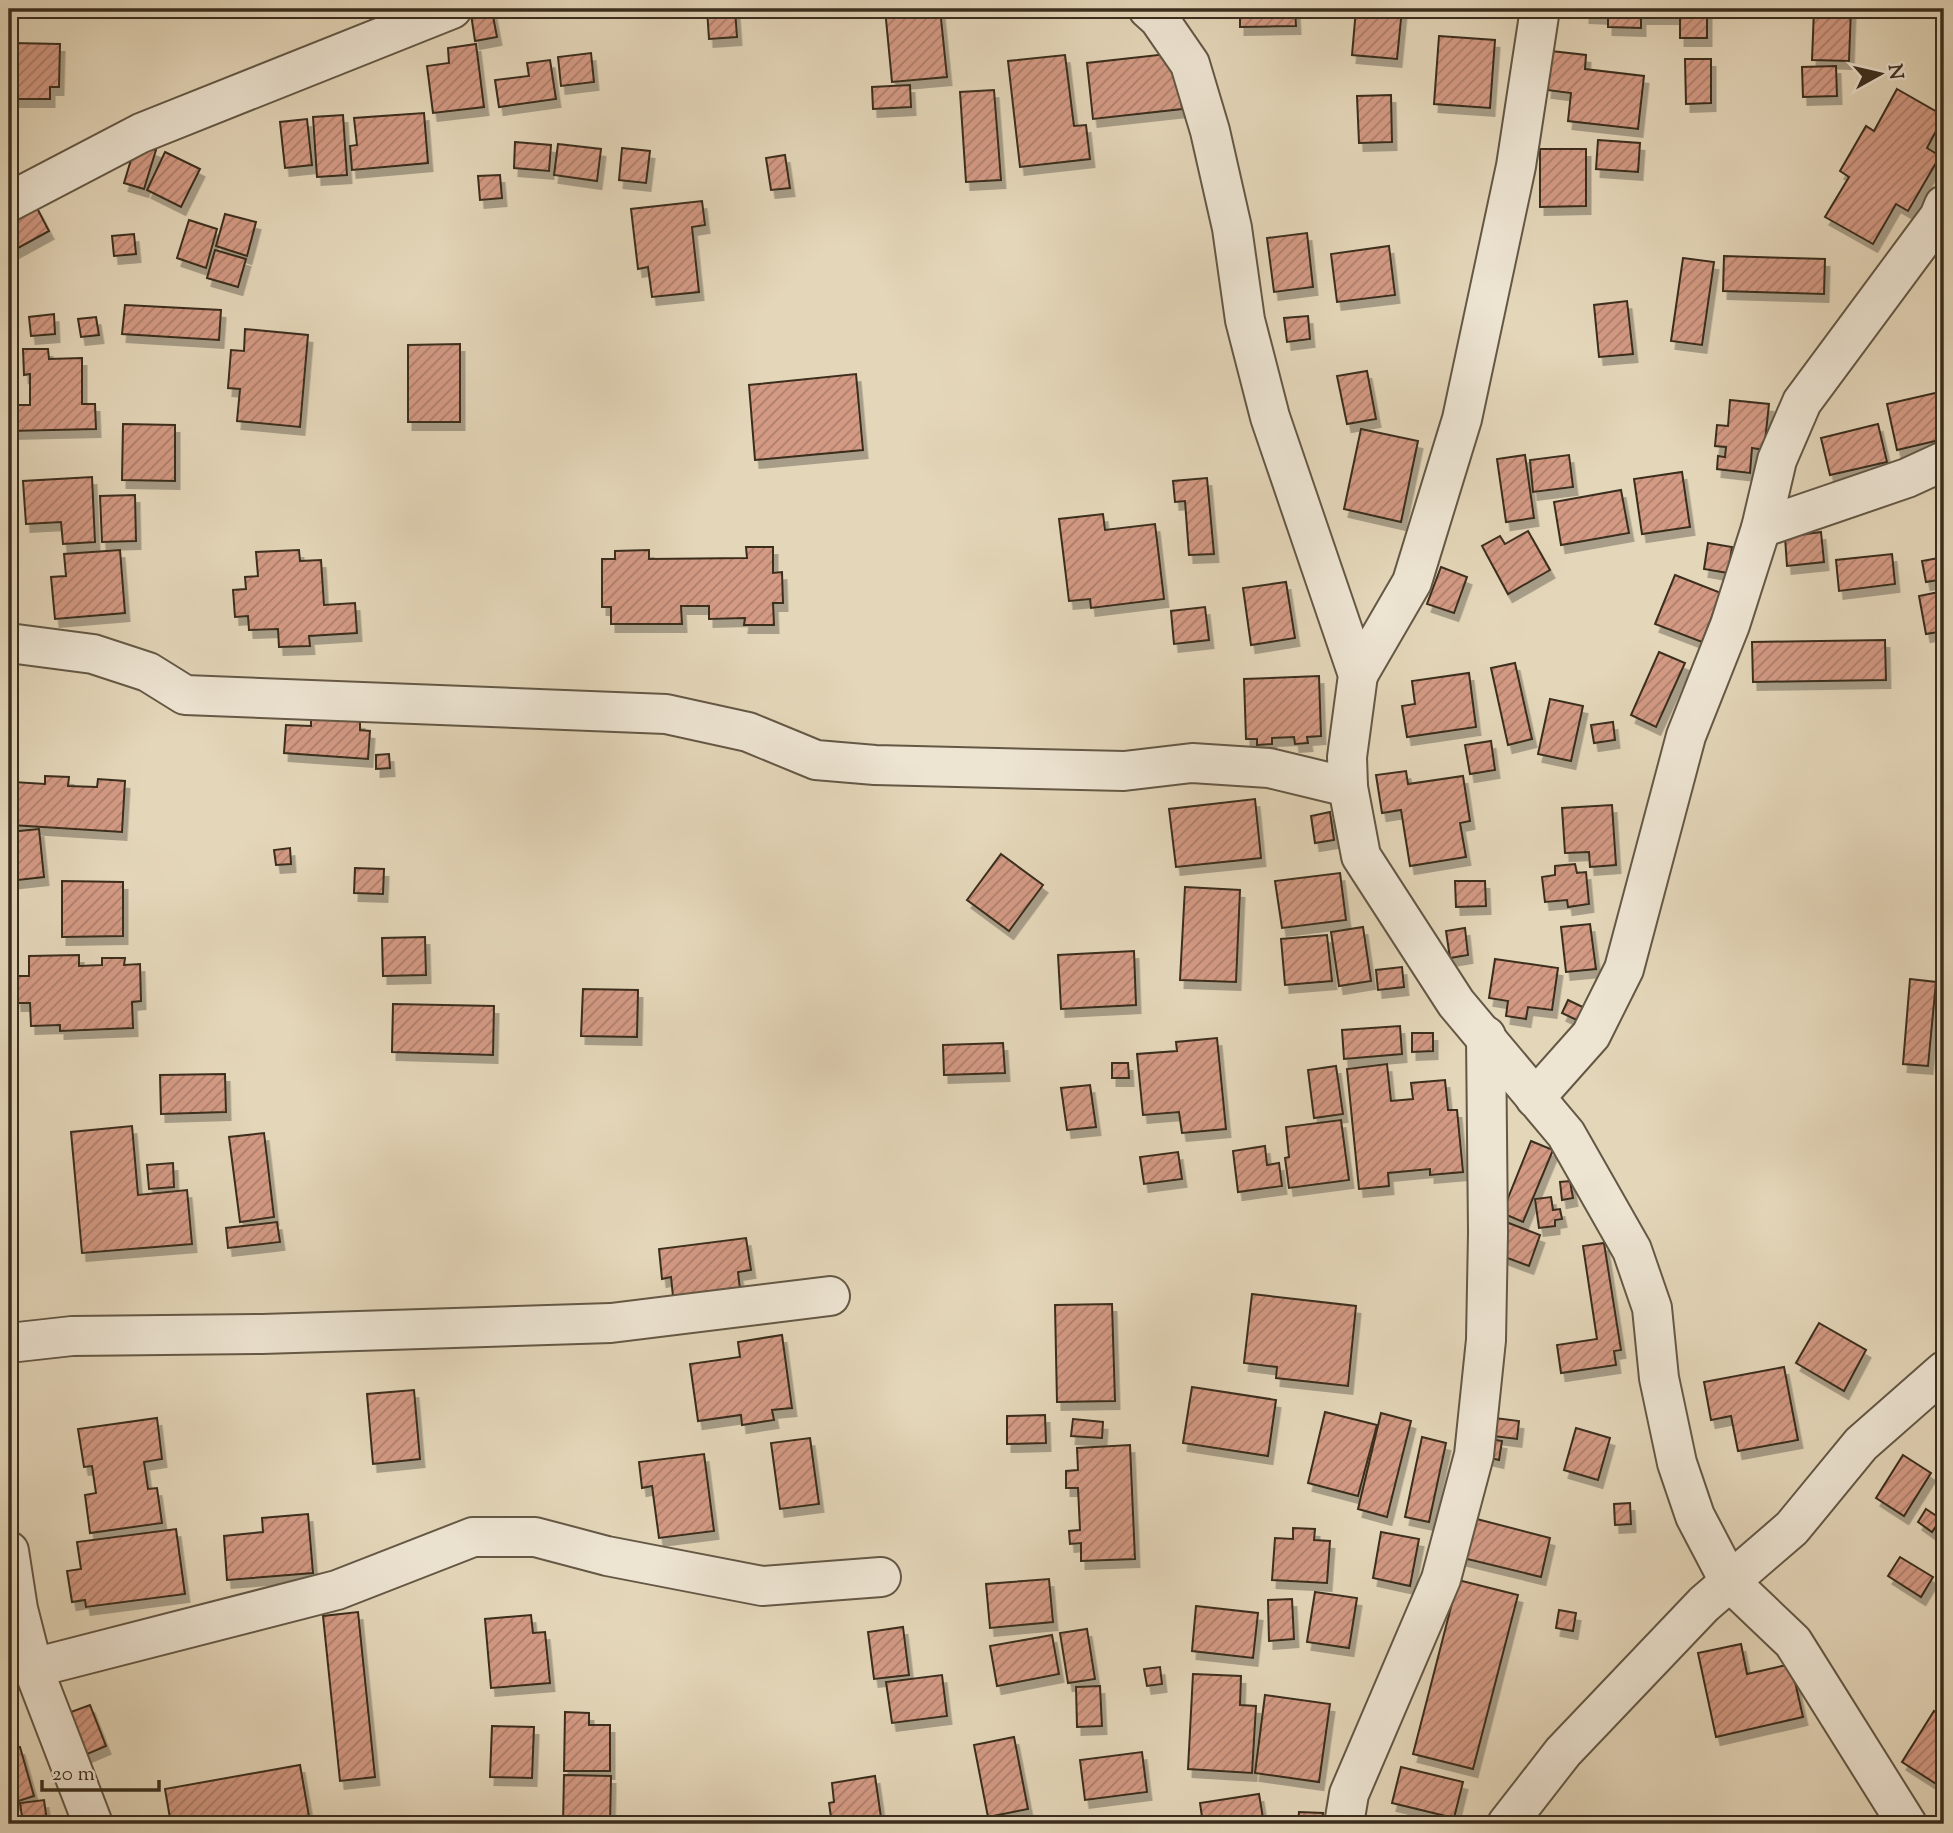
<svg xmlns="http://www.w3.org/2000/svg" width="1953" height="1833" viewBox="0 0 1953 1833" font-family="'Sorts Mill Goudy',serif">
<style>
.building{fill:url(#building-hatch);stroke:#3a2e1e;stroke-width:2;filter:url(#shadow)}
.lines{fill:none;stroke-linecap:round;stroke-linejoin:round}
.minor-casing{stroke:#645845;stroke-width:42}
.minor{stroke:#ede4d2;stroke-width:38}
</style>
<defs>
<pattern id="building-hatch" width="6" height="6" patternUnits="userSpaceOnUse" patternTransform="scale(1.75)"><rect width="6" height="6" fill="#d49a84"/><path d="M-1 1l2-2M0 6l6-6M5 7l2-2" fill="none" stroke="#ad7e6b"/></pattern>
<filter id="shadow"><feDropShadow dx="4.5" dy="8" stdDeviation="0" flood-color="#0004"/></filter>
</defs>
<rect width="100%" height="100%" fill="#e4d6b9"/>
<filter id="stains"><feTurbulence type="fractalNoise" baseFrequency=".00286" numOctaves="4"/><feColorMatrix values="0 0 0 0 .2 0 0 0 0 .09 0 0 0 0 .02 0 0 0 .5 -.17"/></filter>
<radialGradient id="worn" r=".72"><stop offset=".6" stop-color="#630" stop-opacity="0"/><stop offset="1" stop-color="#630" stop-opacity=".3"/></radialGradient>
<g class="building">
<polygon points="707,9 735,9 737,37 709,39"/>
<polygon points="885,9 940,9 947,77 892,82"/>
<polygon points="1240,9 1295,9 1296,26 1240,27"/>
<polygon points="1356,9 1402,9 1397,59 1352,55"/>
<polygon points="1585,9 1677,9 1677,16 1641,16 1641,28 1608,27 1608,16 1585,15"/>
<rect x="1680" y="9" width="27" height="29"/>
<polygon points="1814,9 1851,9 1849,61 1812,60"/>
<polygon points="492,11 497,37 475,41 471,14"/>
<polygon points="1439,36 1495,40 1490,108 1434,104"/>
<polygon points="13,43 60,44 59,87 50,87 50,99 12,99"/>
<polygon points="476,44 484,107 433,113 427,66 449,63 448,48"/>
<polygon points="1551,51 1586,55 1585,69 1644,76 1638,129 1568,121 1571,93 1547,90"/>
<polygon points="591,53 594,82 561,86 558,57"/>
<polygon points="1176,53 1182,109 1093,119 1087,63"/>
<polygon points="1065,55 1074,126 1086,125 1090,159 1020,167 1008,61"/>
<polygon points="1685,59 1711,59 1711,103 1686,104"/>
<polygon points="550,60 556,99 499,107 495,80 529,76 527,63"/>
<polygon points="1836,66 1837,96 1803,97 1802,67"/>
<polygon points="910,85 911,107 873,109 872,87"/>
<polygon points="1897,89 1944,116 1927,148 1940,156 1908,211 1896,204 1873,244 1825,217 1849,177 1840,171 1866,126 1874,131"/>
<polygon points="994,90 1001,180 966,182 960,92"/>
<polygon points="1391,95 1392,142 1359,143 1357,96"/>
<polygon points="424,113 428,163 352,170 350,146 357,145 354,118"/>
<polygon points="343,115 347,175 317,177 313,117"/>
<polygon points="307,119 312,165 285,168 280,122"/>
<polygon points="1598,140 1640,143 1638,172 1596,169"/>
<polygon points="515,142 551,145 549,171 514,168"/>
<polygon points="136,143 156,150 144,189 124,183"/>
<polygon points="558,144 601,149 597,181 554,175"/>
<polygon points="622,148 650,151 646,183 619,180"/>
<polygon points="1540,149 1586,149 1586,206 1540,207"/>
<polygon points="165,152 200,169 181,207 147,190"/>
<polygon points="785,155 790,188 771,190 766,158"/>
<polygon points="500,175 502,198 480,200 478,176"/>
<polygon points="702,201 705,225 692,227 699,292 652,297 648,267 638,269 631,209"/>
<polygon points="37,208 49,231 9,253 9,223"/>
<polygon points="225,214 256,222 247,256 216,246"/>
<polygon points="189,220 217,229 206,268 177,258"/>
<polygon points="1307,233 1313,287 1274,292 1267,238"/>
<polygon points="134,234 136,254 114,256 112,236"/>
<polygon points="1389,246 1395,295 1337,302 1331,254"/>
<polygon points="215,250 246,259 238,287 207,278"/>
<polygon points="1724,256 1825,259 1824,294 1723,291"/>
<polygon points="1683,258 1714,262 1702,345 1671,341"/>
<polygon points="1627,301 1633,354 1599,357 1594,305"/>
<polygon points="125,305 221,310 219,340 122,334"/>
<polygon points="54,314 55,334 31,336 29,317"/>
<polygon points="1308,316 1310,339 1287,342 1284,318"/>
<polygon points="96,317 99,335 81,337 78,319"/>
<polygon points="245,329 308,335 300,427 237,421 240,389 228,388 231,350 244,351"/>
<polygon points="460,344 460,422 408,422 408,345"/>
<polygon points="23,349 48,349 49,359 82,358 82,404 95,404 96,429 9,431 9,405 30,405 30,374 24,375"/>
<polygon points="1367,371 1376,419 1347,424 1337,376"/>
<polygon points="856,374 863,450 755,460 749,385"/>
<polygon points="1944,391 1944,439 1897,450 1887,404"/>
<polygon points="1730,400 1769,404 1764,450 1752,448 1750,473 1717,469 1718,456 1725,457 1726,447 1715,446 1717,425 1728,426"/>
<polygon points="123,424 175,425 175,481 122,480"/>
<polygon points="1878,424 1887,462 1830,475 1821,438"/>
<polygon points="1361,429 1418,441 1401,522 1344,509"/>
<polygon points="1525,455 1534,518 1506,522 1497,459"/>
<polygon points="1569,455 1573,487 1533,492 1530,460"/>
<polygon points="1682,472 1690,527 1642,534 1634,479"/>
<polygon points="92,477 95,542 63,544 61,522 26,524 23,481"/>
<polygon points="1207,478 1214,554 1189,555 1185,501 1175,502 1173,481"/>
<polygon points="1621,490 1629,533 1561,545 1554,502"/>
<polygon points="135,495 136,541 102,542 100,496"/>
<polygon points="1103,514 1105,530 1155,524 1164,599 1091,608 1090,599 1069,601 1059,519"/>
<polygon points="1528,531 1550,570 1508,594 1482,546 1500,536 1505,544"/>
<polygon points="1821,532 1824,562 1787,566 1785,537"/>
<polygon points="1708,543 1732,547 1728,573 1704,569"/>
<polygon points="746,547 773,547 773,573 782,572 783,603 773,603 774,625 744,625 745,618 709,619 709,606 681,606 682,624 611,624 611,607 602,607 602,559 615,559 615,551 649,550 649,559 747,558"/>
<polygon points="120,550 125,613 55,619 51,577 66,576 64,554"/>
<polygon points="299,550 300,561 321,560 324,605 355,603 357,633 309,636 310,646 279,647 278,629 249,630 248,616 235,617 233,590 246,589 245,577 258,576 256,552"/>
<polygon points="1892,554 1895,584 1839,591 1836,560"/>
<polygon points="1944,557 1944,579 1926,582 1922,561"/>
<polygon points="1441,567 1467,577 1454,613 1427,604"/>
<polygon points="1675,575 1721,593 1702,642 1655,624"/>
<polygon points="1286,582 1295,638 1251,645 1243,588"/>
<polygon points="1944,591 1944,631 1926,634 1919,596"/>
<polygon points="1205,607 1209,640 1174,644 1171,611"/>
<polygon points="1885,640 1886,680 1753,682 1752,642"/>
<polygon points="1659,652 1685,663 1656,727 1631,715"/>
<polygon points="1515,663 1532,739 1508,745 1491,668"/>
<polygon points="1469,673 1476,727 1407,737 1402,706 1415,704 1412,681"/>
<polygon points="1319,676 1321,736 1307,737 1308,743 1295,744 1294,737 1272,738 1272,744 1257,745 1257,739 1246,739 1244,679"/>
<polygon points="1550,699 1583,706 1571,761 1538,754"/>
<polygon points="311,717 360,721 360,730 370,731 368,759 284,753 286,725 311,726"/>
<polygon points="1613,722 1615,740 1594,743 1591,725"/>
<polygon points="1491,741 1495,770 1470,774 1465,745"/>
<polygon points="389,754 390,768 376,769 376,755"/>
<polygon points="1406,771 1408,784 1463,776 1470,821 1460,823 1466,857 1410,866 1401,810 1382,813 1376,775"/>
<polygon points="45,776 69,777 68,786 97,787 98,779 125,781 122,832 11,825 14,782 45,784"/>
<polygon points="1255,799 1261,858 1176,867 1169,809"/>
<polygon points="1612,805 1616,865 1590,867 1589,852 1565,853 1562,808"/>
<polygon points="1330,812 1334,840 1315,843 1311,816"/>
<polygon points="39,829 44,877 9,881 9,832"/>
<polygon points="290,848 291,864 276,865 274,850"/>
<polygon points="1001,854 1043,885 1009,931 967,900"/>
<polygon points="1575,864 1577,873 1586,872 1589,904 1568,907 1567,900 1545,902 1542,877 1555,875 1555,866"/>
<polygon points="355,868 384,869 383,894 354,893"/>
<polygon points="1340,873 1346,920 1282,928 1275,881"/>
<polygon points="62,881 123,882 123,936 62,937"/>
<polygon points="1455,881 1485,881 1486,906 1456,907"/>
<polygon points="1185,887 1240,890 1236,982 1180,980"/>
<polygon points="1590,924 1596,969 1566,972 1561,927"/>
<polygon points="1363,927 1371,981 1339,986 1331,932"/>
<polygon points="1465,928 1468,955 1450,958 1446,931"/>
<polygon points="1327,935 1332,981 1285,985 1281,939"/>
<polygon points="425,937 426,975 383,976 382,938"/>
<polygon points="1134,951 1136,1005 1061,1009 1058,955"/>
<polygon points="79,955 79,966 102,965 102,958 125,958 124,965 140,964 141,1001 132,1002 133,1028 60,1031 60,1025 31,1026 30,1003 17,1003 15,976 29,976 29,956"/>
<polygon points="1495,959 1558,968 1552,1010 1528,1007 1526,1019 1506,1016 1508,1001 1489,998"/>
<polygon points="1402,967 1404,987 1378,990 1376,970"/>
<polygon points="1910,979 1936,982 1928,1066 1903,1064"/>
<polygon points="583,989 638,990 637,1037 581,1036"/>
<polygon points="1568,1000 1591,1011 1585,1024 1562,1013"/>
<polygon points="393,1004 494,1006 493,1055 392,1052"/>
<polygon points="1400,1026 1402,1054 1344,1059 1342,1030"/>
<polygon points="1412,1033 1433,1033 1433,1051 1412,1052"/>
<polygon points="1217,1038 1226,1129 1182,1133 1179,1112 1143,1115 1137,1054 1177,1051 1176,1042"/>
<polygon points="1003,1043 1005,1073 944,1075 943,1045"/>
<polygon points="1112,1063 1128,1063 1129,1078 1112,1078"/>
<polygon points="1387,1064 1391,1101 1413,1099 1411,1083 1445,1080 1448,1110 1457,1110 1463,1172 1430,1175 1430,1169 1388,1173 1389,1186 1359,1189 1347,1069"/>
<polygon points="1336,1066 1343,1114 1314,1118 1308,1070"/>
<polygon points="225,1074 226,1112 161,1114 160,1075"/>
<polygon points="1090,1085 1096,1127 1067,1130 1061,1088"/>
<polygon points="1341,1120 1349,1180 1289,1188 1285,1158 1289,1157 1286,1127"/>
<polygon points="132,1126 138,1195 187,1190 192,1244 82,1253 71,1132"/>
<polygon points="264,1133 274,1217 240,1222 229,1137"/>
<polygon points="1531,1141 1553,1150 1523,1222 1502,1213"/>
<polygon points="1265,1146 1267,1165 1279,1163 1282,1186 1238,1192 1233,1151"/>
<polygon points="1178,1152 1182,1179 1144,1184 1140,1157"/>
<polygon points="173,1163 174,1187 149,1189 147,1165"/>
<polygon points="1570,1181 1573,1198 1562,1200 1560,1182"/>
<polygon points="1551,1197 1553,1210 1560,1209 1562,1219 1555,1220 1555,1226 1539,1228 1535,1199"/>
<polygon points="277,1222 280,1242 228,1248 226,1228"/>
<polygon points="1506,1222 1540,1235 1529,1266 1494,1253"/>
<polygon points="746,1238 751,1270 738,1272 741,1298 674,1306 671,1277 662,1279 659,1249"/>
<polygon points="1604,1243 1621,1350 1614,1351 1616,1365 1561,1373 1557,1345 1597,1339 1583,1246"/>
<polygon points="1252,1294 1356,1306 1348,1386 1276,1378 1277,1367 1244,1363"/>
<polygon points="1112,1304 1115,1401 1057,1402 1055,1305"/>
<polygon points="1819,1323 1866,1350 1844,1391 1796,1363"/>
<polygon points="782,1335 792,1408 772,1410 774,1420 742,1425 741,1415 698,1421 690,1364 740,1357 738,1342"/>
<polygon points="1784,1367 1798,1440 1738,1451 1731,1416 1711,1420 1704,1382"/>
<polygon points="1192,1387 1276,1400 1268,1456 1183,1443"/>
<polygon points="414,1390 420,1459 373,1464 367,1394"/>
<polygon points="1325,1412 1377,1425 1358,1496 1308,1483"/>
<polygon points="1381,1413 1411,1421 1387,1517 1358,1509"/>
<polygon points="1045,1415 1046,1443 1007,1444 1007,1416"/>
<polygon points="1487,1417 1519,1421 1517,1439 1485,1435"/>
<polygon points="157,1418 162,1459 144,1462 148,1489 157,1488 162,1523 90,1533 85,1495 96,1493 92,1466 84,1467 78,1429"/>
<polygon points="1073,1419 1103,1422 1102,1438 1071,1436"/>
<polygon points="1576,1428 1610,1438 1598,1480 1564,1470"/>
<polygon points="1422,1437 1446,1443 1429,1522 1405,1517"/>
<polygon points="810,1438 819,1504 780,1509 771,1443"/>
<polygon points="1484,1438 1502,1441 1499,1460 1482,1456"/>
<polygon points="1130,1445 1135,1559 1081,1561 1081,1543 1070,1544 1069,1531 1080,1530 1078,1488 1066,1488 1066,1471 1078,1470 1077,1448"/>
<polygon points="704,1454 714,1531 659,1538 652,1486 642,1488 639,1462"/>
<polygon points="1903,1455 1931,1473 1904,1516 1876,1498"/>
<polygon points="1630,1503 1631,1524 1615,1525 1614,1504"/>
<polygon points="1926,1509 1941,1519 1932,1532 1918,1522"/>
<polygon points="308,1514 313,1573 227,1580 224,1536 263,1532 262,1518"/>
<polygon points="1469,1517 1550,1538 1541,1577 1459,1557"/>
<polygon points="1293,1528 1315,1529 1314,1540 1330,1541 1327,1583 1272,1580 1275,1538 1293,1539"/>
<polygon points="176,1529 185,1594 86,1607 85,1600 72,1602 67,1571 81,1569 77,1542"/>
<polygon points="1381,1532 1419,1539 1410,1586 1373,1578"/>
<polygon points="1900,1557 1933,1577 1921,1597 1888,1576"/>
<polygon points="1049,1579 1053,1622 990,1628 986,1584"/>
<polygon points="1458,1580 1518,1595 1473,1769 1413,1754"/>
<polygon points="1315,1592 1357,1598 1349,1648 1307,1642"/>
<polygon points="1292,1599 1294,1639 1269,1641 1268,1600"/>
<polygon points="1196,1606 1258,1613 1253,1658 1192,1651"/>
<polygon points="1559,1610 1576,1613 1573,1631 1556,1628"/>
<polygon points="358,1612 375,1777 340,1781 323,1616"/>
<polygon points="531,1615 533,1633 545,1632 550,1683 491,1688 485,1619"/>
<polygon points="903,1627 909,1675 874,1679 868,1632"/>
<polygon points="1087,1629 1095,1679 1068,1683 1060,1633"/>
<polygon points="1052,1635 1059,1674 997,1686 990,1646"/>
<polygon points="1741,1644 1747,1674 1791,1664 1803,1717 1716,1737 1698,1653"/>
<polygon points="1160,1667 1162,1684 1147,1686 1144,1669"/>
<polygon points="1193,1674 1241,1676 1240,1705 1256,1706 1252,1773 1188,1769"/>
<polygon points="942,1675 947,1716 892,1723 886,1682"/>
<polygon points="1100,1686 1102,1726 1077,1727 1076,1687"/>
<polygon points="1265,1695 1330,1704 1319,1782 1255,1773"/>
<polygon points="90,1705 106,1746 85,1755 68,1713"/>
<polygon points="1934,1711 1944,1718 1944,1789 1902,1762"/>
<polygon points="565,1712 589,1713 589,1725 610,1725 610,1771 564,1771"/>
<polygon points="492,1726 534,1727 532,1778 490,1777"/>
<polygon points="1014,1737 1028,1809 988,1817 974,1745"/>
<polygon points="20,1747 34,1796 9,1804 9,1750"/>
<polygon points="1142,1752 1147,1792 1085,1800 1080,1760"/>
<polygon points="300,1765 310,1822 171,1824 165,1789"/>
<polygon points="1401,1767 1463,1782 1454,1818 1392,1803"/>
<polygon points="564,1775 611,1776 610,1824 563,1824"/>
<polygon points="875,1776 882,1824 832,1824 829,1803 834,1802 832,1783"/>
<polygon points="1259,1794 1264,1824 1203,1824 1200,1803"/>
<polygon points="44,1800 47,1821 23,1824 20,1803"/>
<polygon points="1299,1812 1323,1813 1322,1824 1298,1824"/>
<polygon points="1170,1817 1171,1824 1112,1824"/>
<polygon points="1396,1817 1419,1820 1418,1824 1370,1824 1371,1820 1394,1824"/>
</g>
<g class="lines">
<g class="minor-casing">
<g id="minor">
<polyline points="1148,9 1159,19 1190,64 1210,131 1232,228 1245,320 1270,417 1358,675 1347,757 1348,787 1361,856 1456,1003 1566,1134 1632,1250 1652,1308 1659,1378 1677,1463 1695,1516 1729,1581 1793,1642 1907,1824"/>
<polyline points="9,202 141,133 452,9"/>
<polyline points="1761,528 1907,478 1944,461"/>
<polyline points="9,643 93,654 148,672 185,695 666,714 748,732 816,760 875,765 1124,771 1192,763 1269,768 1348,787"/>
<polyline points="1358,675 1412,582 1462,419 1516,166 1540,9"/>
<polyline points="1535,1098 1591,1035 1624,969 1686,736 1730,625 1761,528 1777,460 1802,402 1939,217 1944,205"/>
<polyline points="9,1343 72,1336 262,1334 611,1323 830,1296"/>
<polyline points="9,1551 18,1609 33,1668 93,1824"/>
<polyline points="33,1668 337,1590 473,1537 535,1537 607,1556 762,1586 881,1577"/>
<polyline points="1344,1824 1349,1794 1441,1579 1474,1455 1486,1340 1488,1233 1486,1036"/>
<polyline points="1507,1824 1563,1752 1704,1604 1792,1528 1861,1444 1944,1371"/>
</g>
</g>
<use href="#minor" class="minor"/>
</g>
<rect width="1953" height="1833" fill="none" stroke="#e4d6b9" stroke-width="35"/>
<rect x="10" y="10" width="1932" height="1812" fill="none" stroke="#3a2e1e" stroke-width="3.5"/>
<rect x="18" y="18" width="1918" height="1798" fill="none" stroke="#3a2e1e" stroke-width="2"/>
<g transform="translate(1880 74) rotate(82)" stroke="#ede4d2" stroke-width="5" paint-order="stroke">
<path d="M0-5L12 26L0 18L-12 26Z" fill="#3a2e1e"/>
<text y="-10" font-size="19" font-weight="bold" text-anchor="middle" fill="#3a2e1e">N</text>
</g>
<path d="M42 1780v10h117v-10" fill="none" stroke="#3a2e1e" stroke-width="3.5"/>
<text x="52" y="1780" font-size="21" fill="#3a2e1e" stroke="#ede4d2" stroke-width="5" paint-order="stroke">20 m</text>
<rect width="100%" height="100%" filter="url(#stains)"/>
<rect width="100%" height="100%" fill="url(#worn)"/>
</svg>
